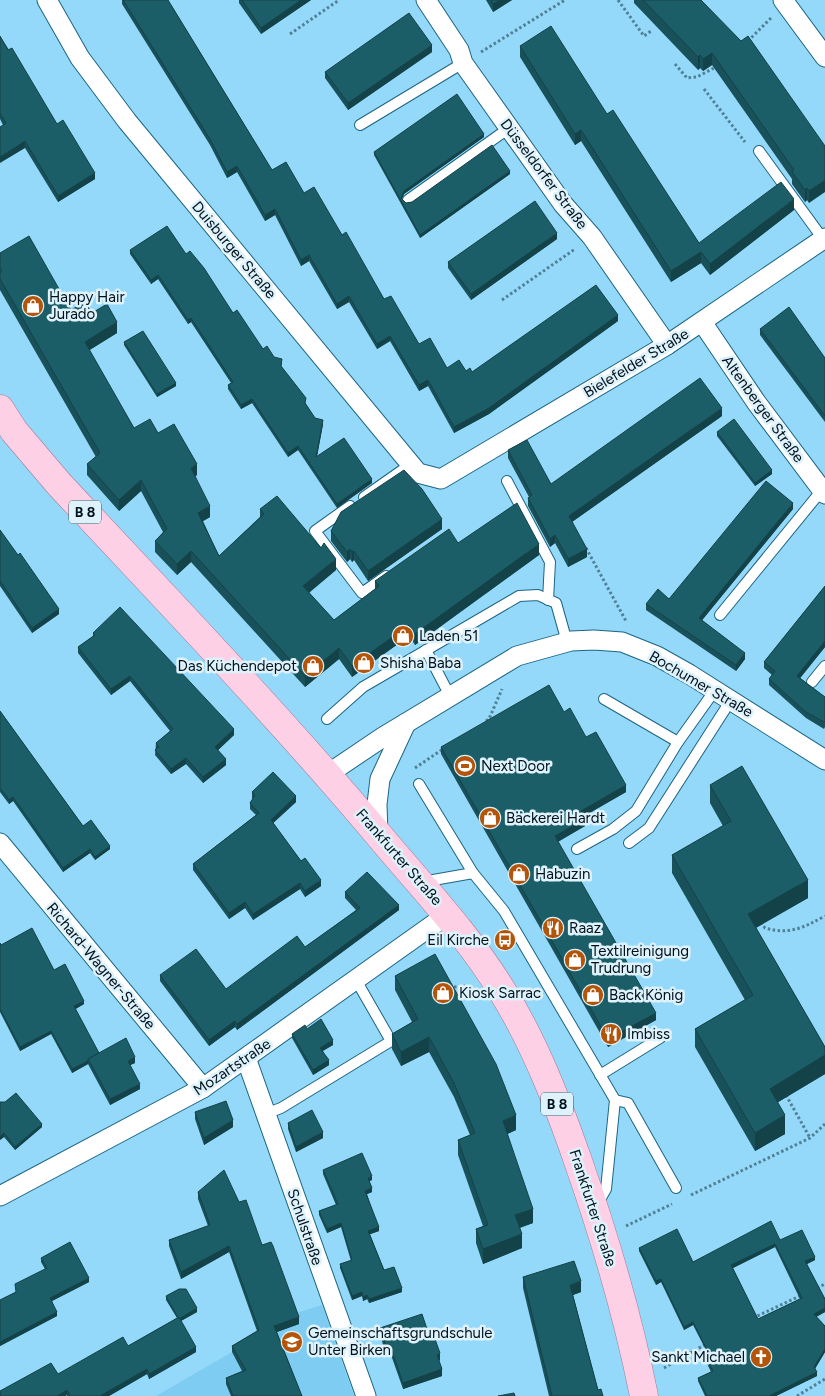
<svg xmlns="http://www.w3.org/2000/svg" width="825" height="1396" viewBox="0 0 825 1396" font-family="Figtree,sans-serif">
<style>
.built{fill:#7eccf1}
.lines{fill:none;stroke-linecap:round;stroke-linejoin:round}
.lane-casing{stroke:#1c6583;stroke-width:12}
.street-casing{stroke:#1c6583;stroke-width:21}
.primary-casing{stroke:#a47993;stroke-width:29}
.path{stroke:#517f95;stroke-width:3;stroke-dasharray:2.5 2.5;stroke-linecap:butt}
.lane{stroke:#fff;stroke-width:10}
.street{stroke:#fff;stroke-width:19}
.primary{stroke:#fdd0e5;stroke-width:28}
.wall{fill:#185159;fill-rule:evenodd}
.shaded-wall{fill:#144249}
.building{fill:#1c5e68;stroke:#144249;fill-rule:evenodd}
.labels{text-anchor:middle;stroke-width:5;stroke-linejoin:round;paint-order:stroke}
.shield{fill:#def2fc;stroke:#43545e;stroke-width:1}
.shield-label{font-size:14px;font-weight:bold;fill:#00111a}
.street-label{font-size:15px;fill:#00111a;stroke:#def2fc}
.poi-label{font-size:15px;fill:#00111a;stroke:#def2fc;text-anchor:start}
</style>
<rect width="100%" height="100%" fill="#94d9fa"/>
<polygon class="built" points="322,1305 354,1396 156,1396 232,1352 287,1316"/>
<g class="lines">
<g class="lane-casing">
<g id="lane">
<polyline points="360,125 463,63"/>
<polyline points="759,151 823,239"/>
<polyline points="408,200 509,128"/>
<polyline points="507,481 550,562 548,600"/>
<polyline points="364,497 411,464"/>
<polyline points="350,506 315,531 362,593 386,576"/>
<polyline points="720,615 822,490"/>
<polyline points="426,650 450,696"/>
<polyline points="812,682 825,666"/>
<polyline points="604,699 678,742 715,690"/>
<polyline points="327,719 363,687 519,596 538,595 556,603 567,642"/>
<polyline points="419,784 473,873 504,911 615,1100 606,1189 598,1203"/>
<polyline points="629,843 649,828 731,700"/>
<polyline points="577,849 613,829 636,811 678,742"/>
<polyline points="422,882 473,873"/>
<polyline points="600,1075 660,1038"/>
<polyline points="615,1100 628,1103 676,1188"/>
<polyline points="265,1114 281,1108 391,1041 356,980"/>
</g>
</g>
<g class="street-casing">
<g id="street">
<polyline points="47,0 80,58 127,121 418,473 441,479 667,345 825,238"/>
<polyline points="426,0 459,50 463,63 563,204 592,237 667,345"/>
<polyline points="783,0 825,57"/>
<polyline points="702,322 756,402 825,494"/>
<polyline points="328,774 383,737 517,656 571,641 594,640 622,642 657,656 689,674 825,760"/>
<polyline points="378,834 377,804 380,779 406,723"/>
<polyline points="0,843 203,1088"/>
<polyline points="246,1058 366,1396"/>
<polyline points="0,1196 203,1088 448,914"/>
</g>
</g>
<g class="primary-casing">
<path id="primary" d="M0,409L14,431L59,484C166,599 276,713 377,833C421,886 468,934 504,994C536,1046 558,1104 578,1161C605,1238 628,1316 644,1396"/>
</g>
<g class="path">
<polyline points="618,0 644,36 651,31"/>
<polyline points="290,34 339,0"/>
<polyline points="748,41 772,17"/>
<polyline points="481,52 565,0"/>
<polyline points="675,64 687,78 697,77 714,68"/>
<polyline points="704,89 745,142"/>
<polyline points="502,300 575,249"/>
<polyline points="586,548 626,621"/>
<polyline points="486,721 489,719 502,689"/>
<polyline points="415,768 443,749"/>
<path d="M761,922L765,928C789,935 803,928 825,916"/>
<polyline points="454,987 465,986"/>
<polyline points="786,1095 810,1138"/>
<polyline points="691,1195 810,1138 825,1124"/>
<polyline points="626,1226 672,1204"/>
<polyline points="817,1288 825,1284"/>
<polyline points="753,1318 802,1295"/>
<polyline points="664,1368 706,1344"/>
<polyline points="797,1396 825,1379"/>
</g>
<use href="#lane" class="lane"/>
<use href="#street" class="street"/>
<use href="#primary" class="primary"/>
</g>
<g class="wall">
<polygon points="122,0 168,0 272,170 304,193 342,235 384,299 419,344 447,368 472,372 618,321 489,414 454,433 428,386 419,391 390,341 377,349 349,302 337,309 309,261 301,266 275,215 265,221 237,172 227,178 210,145 122,4"/>
<polygon points="239,0 311,0 261,34 239,3"/>
<polygon points="486,0 512,0 493,12"/>
<polygon points="634,0 701,0 825,146 809,203 807,200 805,202 792,184 792,179 712,65 703,71 700,68 698,70 634,3"/>
<polygon points="0,36 57,124 95,179 58,202 25,148 3,125 0,119"/>
<polygon points="520,46 607,114 699,243 794,210 710,275 701,263 671,282 581,141 575,145 520,57"/>
<polygon points="432,52 348,110 325,78 325,72"/>
<polygon points="484,137 404,194 402,199 406,203 412,202 510,174 420,238 374,155 374,152"/>
<polygon points="557,239 471,300 448,268 448,262"/>
<polygon points="130,250 186,254 233,313 263,349 282,363 281,367 306,404 315,418 323,424 317,457 372,483 337,508 298,450 288,457 252,403 241,409 228,389 228,385 231,383 191,322 188,324 158,279 151,284 130,254"/>
<polygon points="0,253 71,310 92,313 117,333 89,350 134,428 158,433 197,475 195,476 210,517 203,521 219,556 260,517 260,509 336,570 309,593 334,620 375,589 375,581 458,543 539,555 415,645 409,636 352,677 339,659 305,687 191,562 177,575 155,552 155,541 163,532 141,491 119,511 87,475 87,464 96,457 0,290"/>
<polygon points="760,329 825,358 825,422 760,335"/>
<polygon points="124,342 176,386 157,397 124,345"/>
<polygon points="722,416 572,522 587,557 568,567 555,543 550,547 528,506 528,498 529,497 508,458 508,450 551,484"/>
<polygon points="717,432 772,474 755,486 717,436"/>
<polygon points="793,509 702,620 745,659 736,671 646,610 646,604 669,599"/>
<polygon points="442,529 368,581 354,560 352,562 350,559 347,562 331,541 331,531"/>
<polygon points="0,530 59,614 32,633 0,586"/>
<polygon points="825,586 825,647 800,678 825,697 825,727 824,729 806,718 769,685 769,679 772,675 764,668 764,662"/>
<polygon points="93,633 234,735 218,750 226,765 203,783 186,764 171,774 155,755 156,743 170,731 130,681 111,695 78,653 78,647 93,636"/>
<polygon points="0,711 83,826 110,849 95,860 90,853 63,872 13,801 9,804 0,792"/>
<polygon points="564,712 626,792 584,816 585,826 558,842 656,1020 608,1047 441,754 441,747"/>
<polygon points="710,785 808,898 756,928 825,1047 825,1074 778,1102 785,1134 755,1151 695,1047 695,1029 745,1000 672,873 672,855 723,826 710,803"/>
<polygon points="252,792 296,802 273,823 301,861 321,886 305,897 300,889 253,920 245,908 229,919 193,870 193,864 256,815 250,809 250,803 253,799 252,798"/>
<polygon points="345,892 399,910 237,1030 235,1027 209,1046 160,981 160,975 226,989 305,947 356,910 345,898"/>
<polygon points="0,943 1,945 54,970 84,1004 75,1009 99,1053 135,1063 130,1065 140,1089 110,1105 88,1064 72,1073 51,1034 20,1051 0,1012"/>
<polygon points="395,976 516,1130 507,1134 533,1223 520,1228 522,1248 483,1264 476,1243 476,1229 483,1226 458,1155 458,1140 470,1135 454,1097 429,1052 401,1066 392,1049 392,1034 412,1022 395,990"/>
<polygon points="307,1029 333,1045 323,1051 329,1065 313,1075 292,1038 292,1034"/>
<polygon points="0,1102 42,1127 15,1150 4,1137 0,1140"/>
<polygon points="195,1112 233,1127 204,1145 195,1119"/>
<polygon points="288,1123 323,1138 296,1152 288,1129"/>
<polygon points="323,1170 372,1180 369,1181 372,1192 367,1194 379,1231 370,1234 384,1270 402,1292 369,1303 367,1299 363,1301 362,1296 352,1300 340,1268 340,1264 351,1261 341,1227 327,1233 319,1215 319,1211 336,1205 323,1174"/>
<polygon points="198,1192 239,1202 262,1245 299,1324 277,1332 302,1396 231,1396 226,1384 226,1378 242,1371 232,1352 232,1346 257,1331 229,1252 181,1279 169,1246 169,1240 208,1226 198,1199"/>
<path d="M780,1240L815,1260L807,1264L825,1299V1312L816,1317L825,1326V1352L815,1369L817,1376L776,1396H705L698,1381V1378L711,1372L705,1359V1356L708,1354L693,1325L684,1330L661,1282L656,1285L639,1251V1248L693,1262ZM775,1247L800,1299L758,1319L733,1268Z"/>
<polygon points="41,1258 89,1282 52,1301 57,1316 0,1346 0,1300 16,1292 45,1269 41,1262"/>
<polygon points="523,1277 581,1292 573,1295 598,1390 603,1396 549,1396 523,1288"/>
<polygon points="166,1296 197,1312 181,1321 196,1352 149,1379 147,1374 109,1396 67,1396 67,1395 65,1396 0,1396 0,1391 58,1374 128,1346 177,1318 166,1300"/>
<polygon points="380,1328 428,1332 440,1360 439,1361 442,1376 403,1389 390,1352 386,1354 380,1335"/>
</g>
<g class="shaded-wall">
<polygon points="301,0 311,0 261,34 261,28"/>
<polygon points="500,0 512,0 493,12 493,4"/>
<polygon points="432,45 432,52 348,110 348,103"/>
<polygon points="712,53 712,65 703,71 703,59"/>
<polygon points="700,55 700,68 698,70 698,57"/>
<polygon points="581,130 581,141 575,145 575,134"/>
<polygon points="484,134 484,137 404,194 401,201 401,198 404,191"/>
<polygon points="25,141 25,148 0,163 0,157"/>
<polygon points="237,166 237,172 227,178 227,172"/>
<polygon points="510,171 510,174 420,238 420,235"/>
<polygon points="95,173 95,179 58,202 58,196"/>
<polygon points="825,180 825,192 809,203 809,191"/>
<polygon points="807,188 807,200 805,202 805,190"/>
<polygon points="794,199 794,210 710,275 710,264"/>
<polygon points="275,209 275,215 265,221 265,215"/>
<polygon points="557,233 557,239 471,300 471,294"/>
<polygon points="701,252 701,263 671,282 671,271"/>
<polygon points="309,255 309,261 301,266 301,260"/>
<polygon points="158,275 158,279 151,284 151,280"/>
<polygon points="349,296 349,302 337,309 337,304"/>
<polygon points="618,315 618,321 489,414 454,433 454,427"/>
<polygon points="191,318 191,322 188,324 188,320"/>
<polygon points="117,322 117,333 85,353 85,342"/>
<polygon points="390,336 390,341 377,349 377,344"/>
<polygon points="428,380 428,386 419,391 419,385"/>
<polygon points="176,383 176,386 157,397 157,394"/>
<polygon points="252,399 252,403 241,409 241,405"/>
<polygon points="722,408 722,416 569,524 569,516"/>
<polygon points="323,420 323,424 316,461 316,457"/>
<polygon points="298,446 298,450 288,457 288,453"/>
<polygon points="197,464 197,475 191,479 191,468"/>
<polygon points="772,470 772,474 755,486 755,483"/>
<polygon points="372,479 372,483 337,508 337,504"/>
<polygon points="141,480 141,491 119,511 119,500"/>
<polygon points="793,503 793,509 699,624 699,618"/>
<polygon points="210,506 210,517 198,524 198,513"/>
<polygon points="442,519 442,529 368,581 368,571"/>
<polygon points="555,535 555,543 550,547 550,539"/>
<polygon points="539,544 539,555 415,645 415,634"/>
<polygon points="350,549 350,559 347,562 347,552"/>
<polygon points="587,549 587,557 568,567 568,559"/>
<polygon points="191,551 191,562 177,575 177,564"/>
<polygon points="354,551 354,560 352,562 352,552"/>
<polygon points="336,559 336,570 303,597 303,586"/>
<polygon points="59,609 59,614 32,633 32,628"/>
<polygon points="409,625 409,636 352,677 352,666"/>
<polygon points="825,641 825,647 797,682 797,676"/>
<polygon points="339,648 339,659 305,687 305,676"/>
<polygon points="745,653 745,659 736,671 736,665"/>
<polygon points="130,676 130,681 111,695 111,689"/>
<polygon points="234,729 234,735 215,753 215,747"/>
<polygon points="186,758 186,764 171,774 171,769"/>
<polygon points="226,759 226,765 203,783 203,777"/>
<polygon points="626,785 626,792 581,818 581,811"/>
<polygon points="296,796 296,802 271,825 271,820"/>
<polygon points="13,797 13,801 9,804 9,800"/>
<polygon points="585,819 585,826 555,843 555,836"/>
<polygon points="110,846 110,849 95,860 95,857"/>
<polygon points="90,849 90,853 63,872 63,868"/>
<polygon points="321,880 321,886 305,897 305,891"/>
<polygon points="808,880 808,898 748,932 748,914"/>
<polygon points="300,883 300,889 253,920 253,914"/>
<polygon points="245,902 245,908 229,919 229,913"/>
<polygon points="399,905 399,910 237,1030 237,1024"/>
<polygon points="84,1001 84,1004 74,1010 74,1006"/>
<polygon points="656,1013 656,1020 608,1047 608,1039"/>
<polygon points="235,1021 235,1027 209,1046 209,1040"/>
<polygon points="51,1031 51,1034 20,1051 20,1047"/>
<polygon points="429,1037 429,1052 401,1066 401,1052"/>
<polygon points="333,1040 333,1045 320,1052 320,1048"/>
<polygon points="825,1055 825,1074 770,1107 770,1089"/>
<polygon points="135,1057 135,1063 128,1066 128,1061"/>
<polygon points="329,1060 329,1065 313,1075 313,1070"/>
<polygon points="88,1061 88,1064 72,1073 72,1069"/>
<polygon points="140,1084 140,1089 110,1105 110,1099"/>
<polygon points="516,1115 516,1130 503,1136 503,1121"/>
<polygon points="785,1115 785,1134 755,1151 755,1133"/>
<polygon points="233,1120 233,1127 204,1145 204,1138"/>
<polygon points="42,1124 42,1127 15,1150 15,1147"/>
<polygon points="323,1132 323,1138 296,1152 296,1147"/>
<polygon points="4,1133 4,1137 0,1140 0,1137"/>
<polygon points="372,1176 372,1180 368,1182 368,1178"/>
<polygon points="372,1188 372,1192 365,1195 365,1191"/>
<polygon points="533,1209 533,1223 515,1229 515,1215"/>
<polygon points="341,1223 341,1227 327,1233 327,1229"/>
<polygon points="379,1227 379,1231 368,1235 368,1231"/>
<polygon points="522,1234 522,1248 483,1264 483,1249"/>
<polygon points="775,1244 775,1247 731,1269 731,1265"/>
<polygon points="229,1246 229,1252 181,1279 181,1272"/>
<polygon points="815,1257 815,1260 805,1265 805,1261"/>
<polygon points="89,1278 89,1282 50,1302 50,1298"/>
<polygon points="661,1279 661,1282 656,1285 656,1281"/>
<polygon points="581,1281 581,1292 570,1296 570,1285"/>
<polygon points="402,1288 402,1292 369,1303 369,1299"/>
<polygon points="362,1292 362,1296 352,1300 352,1296"/>
<polygon points="367,1295 367,1299 363,1301 363,1297"/>
<polygon points="197,1308 197,1312 179,1322 179,1319"/>
<polygon points="825,1308 825,1312 814,1318 814,1314"/>
<polygon points="57,1312 57,1316 0,1346 0,1342"/>
<polygon points="299,1317 299,1324 274,1333 274,1326"/>
<polygon points="693,1322 693,1325 684,1330 684,1327"/>
<polygon points="390,1346 390,1352 386,1354 386,1347"/>
<polygon points="196,1347 196,1352 149,1379 149,1374"/>
<polygon points="825,1349 825,1352 814,1370 814,1367"/>
<polygon points="440,1353 440,1360 437,1361 437,1355"/>
<polygon points="147,1369 147,1374 109,1396 100,1396"/>
<polygon points="442,1369 442,1376 403,1389 403,1383"/>
<polygon points="817,1372 817,1376 776,1396 769,1396"/>
<polygon points="67,1390 67,1395 65,1396 57,1396"/>
</g>
<g class="building">
<polygon points="123,0 168,0 272,170 286,162 304,193 314,187 342,235 346,232 384,299 391,296 419,344 430,338 447,368 459,360 466,371 470,368 472,372 596,285 618,315 489,408 454,427 428,380 419,385 390,336 377,344 349,296 337,304 309,255 301,260 275,209 265,215 237,166 227,172 210,139"/>
<polygon points="242,0 301,0 261,28"/>
<polygon points="491,0 500,0 493,4"/>
<polygon points="643,0 701,0 741,41 748,36 825,146 825,180 809,191 807,188 805,190 792,172 794,170 712,53 703,59 700,55 698,57"/>
<polygon points="409,13 432,45 348,103 325,72"/>
<polygon points="551,26 607,114 613,110 699,243 781,182 794,199 710,264 701,252 671,271 581,130 575,134 520,46"/>
<polygon points="0,36 8,50 12,48 57,124 63,120 95,173 58,196 25,141 0,157 0,127 6,123 0,113"/>
<polygon points="457,94 484,134 404,191 401,198 406,203 412,202 492,145 510,171 420,235 374,152"/>
<polygon points="535,201 557,233 471,294 448,262"/>
<polygon points="167,226 186,254 190,251 204,268 233,313 237,310 263,349 267,346 274,357 282,359 281,366 306,398 305,403 315,418 323,420 316,457 344,438 372,479 337,504 298,446 288,453 252,399 241,405 228,385 233,382 191,318 188,320 158,275 151,280 130,250"/>
<polygon points="29,236 71,310 85,302 92,313 107,304 117,322 85,342 134,428 150,419 158,433 174,424 197,464 191,468 210,506 198,513 219,556 264,514 260,509 277,496 321,548 324,543 336,559 303,586 334,620 379,586 375,581 449,529 458,543 517,503 539,544 415,634 409,625 352,666 339,648 305,676 191,551 177,564 155,541 167,529 141,480 119,500 87,464 100,453 0,279 0,273 2,271 0,268 0,253"/>
<polygon points="789,307 825,358 825,416 760,329"/>
<polygon points="143,331 176,383 157,394 124,342"/>
<polygon points="700,378 722,408 569,516 587,549 568,559 555,535 550,539 528,498 532,495 508,450 527,440 551,484"/>
<polygon points="734,419 772,470 755,483 717,432"/>
<polygon points="404,470 422,489 442,519 368,571 354,551 352,552 350,549 347,552 331,531 341,512"/>
<polygon points="766,481 793,503 699,618 745,653 736,665 646,604 658,589 669,599"/>
<polygon points="0,530 18,555 20,553 59,609 32,628 0,581"/>
<polygon points="825,586 825,641 797,676 825,697 825,721 824,722 806,712 769,679 775,671 764,662"/>
<polygon points="120,607 234,729 215,747 226,759 203,777 186,758 171,769 155,750 159,747 156,743 173,729 130,676 111,689 78,647 95,635 93,633"/>
<polygon points="549,685 564,712 570,708 586,737 596,732 626,785 581,811 585,819 555,836 656,1013 608,1039 441,747"/>
<polygon points="0,711 83,826 91,820 110,846 95,857 90,849 63,868 13,797 9,800 0,788"/>
<polygon points="742,766 808,880 748,914 825,1047 825,1055 770,1089 785,1115 755,1133 695,1029 753,995 672,855 731,821 710,785"/>
<polygon points="273,772 296,796 271,820 301,861 305,858 321,880 305,891 300,883 253,914 245,902 229,913 193,864 259,813 250,803 255,795 252,792"/>
<polygon points="367,872 399,905 237,1024 235,1021 209,1040 160,975 196,949 226,989 297,936 305,947 360,908 345,892"/>
<polygon points="32,928 54,970 65,964 84,1001 74,1006 99,1053 88,1059 88,1061 72,1069 51,1031 20,1047 0,1009 0,943 1,945"/>
<polygon points="435,954 496,1064 516,1115 503,1121 533,1209 515,1215 522,1234 483,1249 476,1229 488,1225 458,1140 475,1133 454,1083 429,1037 401,1052 392,1034 418,1019 395,976"/>
<polygon points="321,1019 333,1040 320,1048 329,1060 313,1070 292,1034 305,1025 307,1029"/>
<polygon points="126,1038 135,1057 128,1061 140,1084 110,1099 88,1059"/>
<polygon points="16,1093 42,1124 15,1147 4,1133 0,1137 0,1102 5,1102"/>
<polygon points="226,1101 233,1120 204,1138 195,1112"/>
<polygon points="312,1110 323,1132 296,1147 288,1123"/>
<polygon points="362,1153 372,1176 368,1178 372,1188 365,1191 379,1227 368,1231 384,1270 394,1267 402,1288 369,1299 367,1295 363,1297 362,1292 352,1296 340,1264 352,1260 341,1223 327,1229 319,1211 338,1204 323,1170"/>
<polygon points="224,1170 239,1202 246,1200 262,1245 271,1242 273,1246 299,1317 274,1326 302,1396 233,1396 226,1378 246,1370 232,1346 259,1330 229,1246 181,1272 169,1240 210,1225 198,1192"/>
<path d="M771,1221L780,1240L802,1230L815,1257L805,1261L825,1299V1308L814,1314L825,1326V1349L814,1367L817,1372L769,1396H707L698,1378L713,1371L705,1356L709,1354L693,1322L684,1327L661,1279L656,1281L639,1248L677,1229L693,1262ZM775,1244L802,1298L758,1319L731,1265Z"/>
<polygon points="70,1242 89,1278 50,1298 57,1312 0,1342 0,1300 16,1292 15,1284 47,1268 41,1258"/>
<polygon points="574,1261 581,1281 570,1285 598,1390 601,1389 603,1396 552,1396 523,1277"/>
<polygon points="179,1289 186,1289 197,1308 179,1319 178,1318 166,1296"/>
<polygon points="422,1314 428,1332 432,1331 440,1353 437,1355 442,1369 403,1383 390,1346 386,1347 380,1328"/>
<polygon points="179,1317 196,1347 149,1374 147,1369 100,1396 70,1396 67,1390 57,1396 1,1396 0,1393 0,1391 51,1363 58,1374 123,1337 128,1346"/>
<polygon points="514,1393 515,1396 498,1396"/>
</g>
<defs>
<g id="shop-disc" transform="scale(1.125)"><circle r="9.5" fill="#b35408" stroke="#def2fc"/><path d="M-5-2.5h2.3a2.7 3.5 0 0 1 5.4 0H5L5.5 6h-11ZM-1.5-2.5h3a1.5 2.3 0 0 0-3 0Z" fill="#fff"/></g>
<g id="stadium-disc" transform="scale(1.125)"><circle r="9.5" fill="#b35408" stroke="#def2fc"/><path d="M0-5a6.5 5 0 1 0 0 10a6.5 5 0 1 0 0-10ZM-3.5-1.8h7v3.6h-7Z" fill="#fff"/></g>
<g id="restaurant-disc" transform="scale(1.125)"><circle r="9.5" fill="#b35408" stroke="#def2fc"/><path d="M-5-6h1v4h1v-4h1v4h1v-4h1v5L-1.5 .5V6h-2V.5L-5-1ZM5-6V6H3V1.5H1.5Q1.5-4 5-6Z" fill="#fff"/></g>
<g id="bus-disc" transform="scale(1.125)"><circle r="9.5" fill="#b35408" stroke="#def2fc"/><path d="M-5-6H5V4H4V6H2V4H-2V6H-4V4H-5ZM-3.5-4V0h7V-4ZM-3.5 1.2v1.5H-2V1.2ZM2 1.2v1.5H3.5V1.2Z" fill="#fff"/></g>
<g id="school-disc" transform="scale(1.125)"><circle r="9.5" fill="#b35408" stroke="#def2fc"/><path d="M0-5L7-2L0 1L-7-2ZM-4 1L0 2.5L4 1V4Q0 6-4 4Z" fill="#fff"/></g>
<g id="church-disc" transform="scale(1.125)"><circle r="9.5" fill="#b35408" stroke="#def2fc"/><path d="M-1.2-6h2.4v3.5h3.3v2.4h-3.3V6h-2.4V-.1h-3.3v-2.4h3.3Z" fill="#fff"/></g>
</defs>
<g fill-rule="evenodd">
<use href="#shop-disc" x="33" y="306"/>
<use href="#shop-disc" x="403" y="636"/>
<use href="#shop-disc" x="364" y="663"/>
<use href="#shop-disc" x="313" y="666"/>
<use href="#stadium-disc" x="465" y="766"/>
<use href="#shop-disc" x="490" y="818"/>
<use href="#shop-disc" x="519" y="874"/>
<use href="#restaurant-disc" x="553" y="928"/>
<use href="#bus-disc" x="505" y="940"/>
<use href="#shop-disc" x="575" y="960"/>
<use href="#shop-disc" x="443" y="993"/>
<use href="#shop-disc" x="593" y="995"/>
<use href="#restaurant-disc" x="611" y="1034"/>
<use href="#school-disc" x="292" y="1342"/>
<use href="#church-disc" x="761" y="1357"/>
</g>
<g class="labels">
<g class="shield">
<rect x="69" y="500.5" width="32" height="23" rx="4"/>
<rect x="541" y="1092.5" width="32" height="23" rx="4"/>
</g>
<g class="shield-label">
<text x="85" y="517">B 8</text>
<text x="557" y="1109">B 8</text>
</g>
<g class="street-label">
<text transform="translate(544 174) rotate(53)" y="5">Düsseldorfer Straße</text>
<text transform="translate(234 250) rotate(50)" y="5">Duisburger Straße</text>
<text transform="translate(636 363) rotate(-31)" y="5">Bielefelder Straße</text>
<text transform="translate(763 409) rotate(54)" y="5">Altenberger Straße</text>
<text transform="translate(701 684) rotate(30)" y="5">Bochumer Straße</text>
<text transform="translate(399 857) rotate(49)" y="5">Frankfurter Straße</text>
<text transform="translate(101 966) rotate(50)" y="5">Richard-Wagner-Straße</text>
<text transform="translate(232 1067) rotate(-34)" y="5">Mozartstraße</text>
<text transform="translate(593 1208) rotate(72)" y="5">Frankfurter Straße</text>
<text transform="translate(305 1227) rotate(71)" y="5">Schulstraße</text>
</g>
<g class="poi-label">
<text x="49" y="302">Happy Hair<tspan x="49" dy="17">Jurado</tspan></text>
<text x="419" y="641">Laden 51</text>
<text x="380" y="668">Shisha Baba</text>
<text x="297" y="671" text-anchor="end">Das Küchendepot</text>
<text x="481" y="771">Next Door</text>
<text x="506" y="823">Bäckerei Hardt</text>
<text x="535" y="879">Habuzin</text>
<text x="569" y="933">Raaz</text>
<text x="489" y="945" text-anchor="end">Eil Kirche</text>
<text x="591" y="956">Textilreinigung<tspan x="591" dy="17">Trudrung</tspan></text>
<text x="459" y="998">Kiosk Sarrac</text>
<text x="609" y="1000">Back König</text>
<text x="627" y="1039">Imbiss</text>
<text x="308" y="1338">Gemeinschaftsgrundschule<tspan x="308" dy="17">Unter Birken</tspan></text>
<text x="745" y="1362" text-anchor="end">Sankt Michael</text>
</g>
</g>
</svg>
